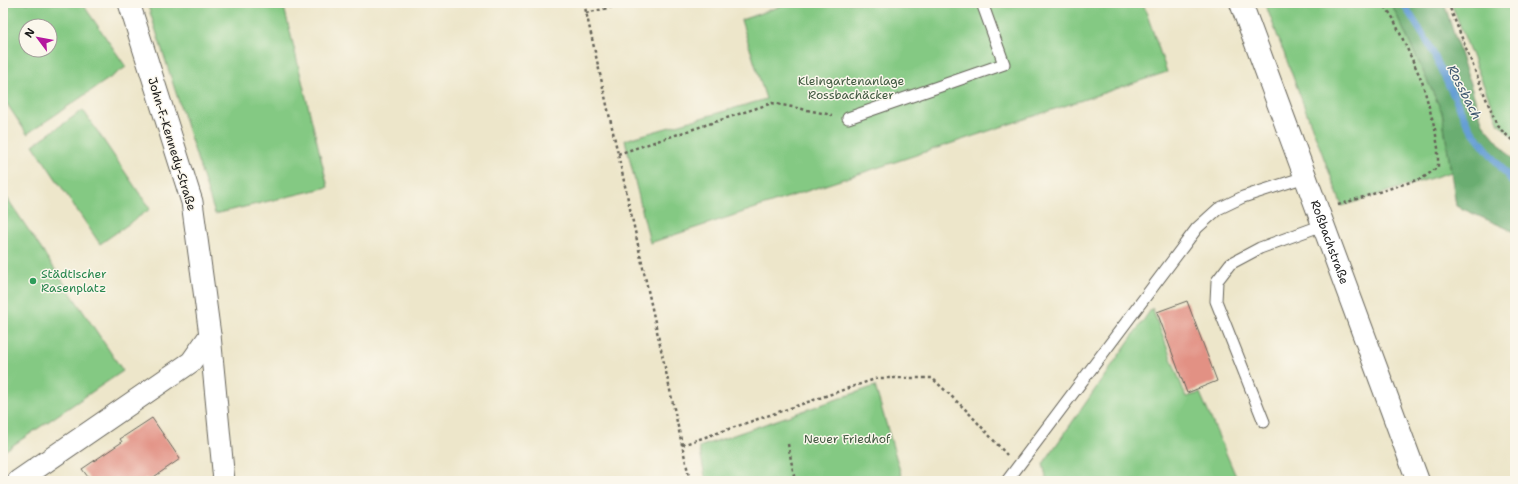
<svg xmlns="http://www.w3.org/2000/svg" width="1518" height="484" viewBox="0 0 1518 484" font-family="'Shantell Sans',sans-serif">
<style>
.green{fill:#84c983;stroke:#507250;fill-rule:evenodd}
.forest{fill:#6bad71;stroke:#446446}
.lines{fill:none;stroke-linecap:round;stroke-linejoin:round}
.stream{stroke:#669fd5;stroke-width:7}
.building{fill:#e29184}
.lane-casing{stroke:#656359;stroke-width:13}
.street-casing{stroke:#656359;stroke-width:23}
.secondary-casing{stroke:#656359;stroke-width:24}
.path{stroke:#656359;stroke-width:2.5;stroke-dasharray:3 3;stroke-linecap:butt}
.lane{stroke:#fff;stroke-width:11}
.street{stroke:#fff;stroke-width:21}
.secondary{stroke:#fff;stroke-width:22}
.leisure-dot{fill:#2e9e5b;stroke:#fbf7ec;stroke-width:1.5}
.labels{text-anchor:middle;stroke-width:3;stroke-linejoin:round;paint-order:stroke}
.park-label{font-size:12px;fill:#405940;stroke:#fbf7ec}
.street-label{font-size:12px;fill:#1c1c1c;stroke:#fbf7ec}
.leisure-label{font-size:12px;fill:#27864d;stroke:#fbf7ec;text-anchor:start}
.water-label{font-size:13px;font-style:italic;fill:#3d576f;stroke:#fbf7ec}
</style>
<rect width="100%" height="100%" fill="#fbf7ec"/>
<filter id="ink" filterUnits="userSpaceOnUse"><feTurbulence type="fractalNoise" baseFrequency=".025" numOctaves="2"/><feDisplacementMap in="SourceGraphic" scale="8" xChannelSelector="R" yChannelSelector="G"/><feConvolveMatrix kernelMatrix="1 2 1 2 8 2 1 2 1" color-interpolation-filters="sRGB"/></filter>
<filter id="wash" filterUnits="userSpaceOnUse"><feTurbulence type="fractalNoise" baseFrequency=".012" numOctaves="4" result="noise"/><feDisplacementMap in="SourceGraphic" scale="16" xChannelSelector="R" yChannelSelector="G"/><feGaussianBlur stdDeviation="0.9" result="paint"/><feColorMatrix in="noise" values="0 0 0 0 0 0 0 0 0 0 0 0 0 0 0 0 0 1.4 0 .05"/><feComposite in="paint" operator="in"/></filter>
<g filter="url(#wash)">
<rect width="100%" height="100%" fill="#ede6ca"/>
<g class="green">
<path d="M11,3H82L126,67L27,134L3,98V9ZM26,26H50V50H26Z"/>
<polygon points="147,3 283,3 328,187 215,214"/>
<polygon points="790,3 1143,3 1167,72 650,243 625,140 766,99 741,20"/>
<polygon points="1265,3 1389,3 1393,7 1442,112 1451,172 1342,206"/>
<polygon points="1451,3 1515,3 1515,139 1499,124"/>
<polygon points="83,110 150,209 100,244 33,145"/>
<polygon points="3,192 123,371 3,452"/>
<polygon points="1152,308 1186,397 1200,393 1238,481 1047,481 1043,464"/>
<polygon points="875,386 903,481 706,481 699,447"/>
</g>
<polygon class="forest" points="1389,3 1444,3 1483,124 1515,162 1515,232 1456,206 1442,112 1393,7"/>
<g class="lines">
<polyline class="stream" points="1403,3 1428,43 1469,127 1515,185"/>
</g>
<g id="blocks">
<g class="building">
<polygon points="1187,301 1217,381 1187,393 1157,312"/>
<polygon points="152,418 180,459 148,481 146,478 142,481 91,481 82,469 122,442 120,439"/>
</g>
</g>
</g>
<g filter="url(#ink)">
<use href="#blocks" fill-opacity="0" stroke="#656359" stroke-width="1"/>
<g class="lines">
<g class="lane-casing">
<g id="lane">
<polyline points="848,118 1004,64 982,3"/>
<polyline points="1264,422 1216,301 1217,281 1230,264 1260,248 1323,225"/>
<polyline points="1007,481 1197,228 1218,209 1243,197 1305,177"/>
</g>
</g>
<g class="street-casing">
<g id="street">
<polyline points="210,335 224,481"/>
<polyline points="18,481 191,362 210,335 192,202 129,3"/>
</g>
</g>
<g class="secondary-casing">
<g id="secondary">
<path id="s1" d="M1241,3L1418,481"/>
</g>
</g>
<g class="path">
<polyline points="584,3 618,154 690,481"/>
<polyline points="1448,3 1497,126 1515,143"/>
<polyline points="586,13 629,3"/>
<polyline points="618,154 772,103 832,115"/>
<polyline points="1338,205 1423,178 1438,167 1438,148 1435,129 1422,81 1393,18 1383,3"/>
<polyline points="788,444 795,481"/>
<polyline points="682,445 878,378 932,378 967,411 1007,455"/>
</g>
<use href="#lane" class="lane"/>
<use href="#street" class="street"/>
<use href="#secondary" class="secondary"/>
</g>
</g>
<circle class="leisure-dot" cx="33" cy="281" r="4"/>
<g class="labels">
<g class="park-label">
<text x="851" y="85">Kleingartenanlage<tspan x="851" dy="14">Rossbachäcker</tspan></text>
<text x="847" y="443">Neuer Friedhof</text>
</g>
<g class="street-label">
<text transform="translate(172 144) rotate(73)" y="4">John-F.-Kennedy-Straße</text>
<text dy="4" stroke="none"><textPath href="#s1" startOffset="255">Roßbachstraße</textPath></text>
</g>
<g class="leisure-label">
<text x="41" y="278">Städtischer<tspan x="41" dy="14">Rasenplatz</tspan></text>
</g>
<g class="water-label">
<text transform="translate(1465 92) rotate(63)" y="5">Rossbach</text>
</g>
</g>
<rect width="1518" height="484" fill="none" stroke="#fbf7ec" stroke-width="16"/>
<g transform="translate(38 38) rotate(302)"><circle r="19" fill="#fbf7ec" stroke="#a29f99"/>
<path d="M0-3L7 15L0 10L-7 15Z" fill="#b5179e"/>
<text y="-6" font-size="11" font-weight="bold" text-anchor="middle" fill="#1c1c1c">N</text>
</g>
</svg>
